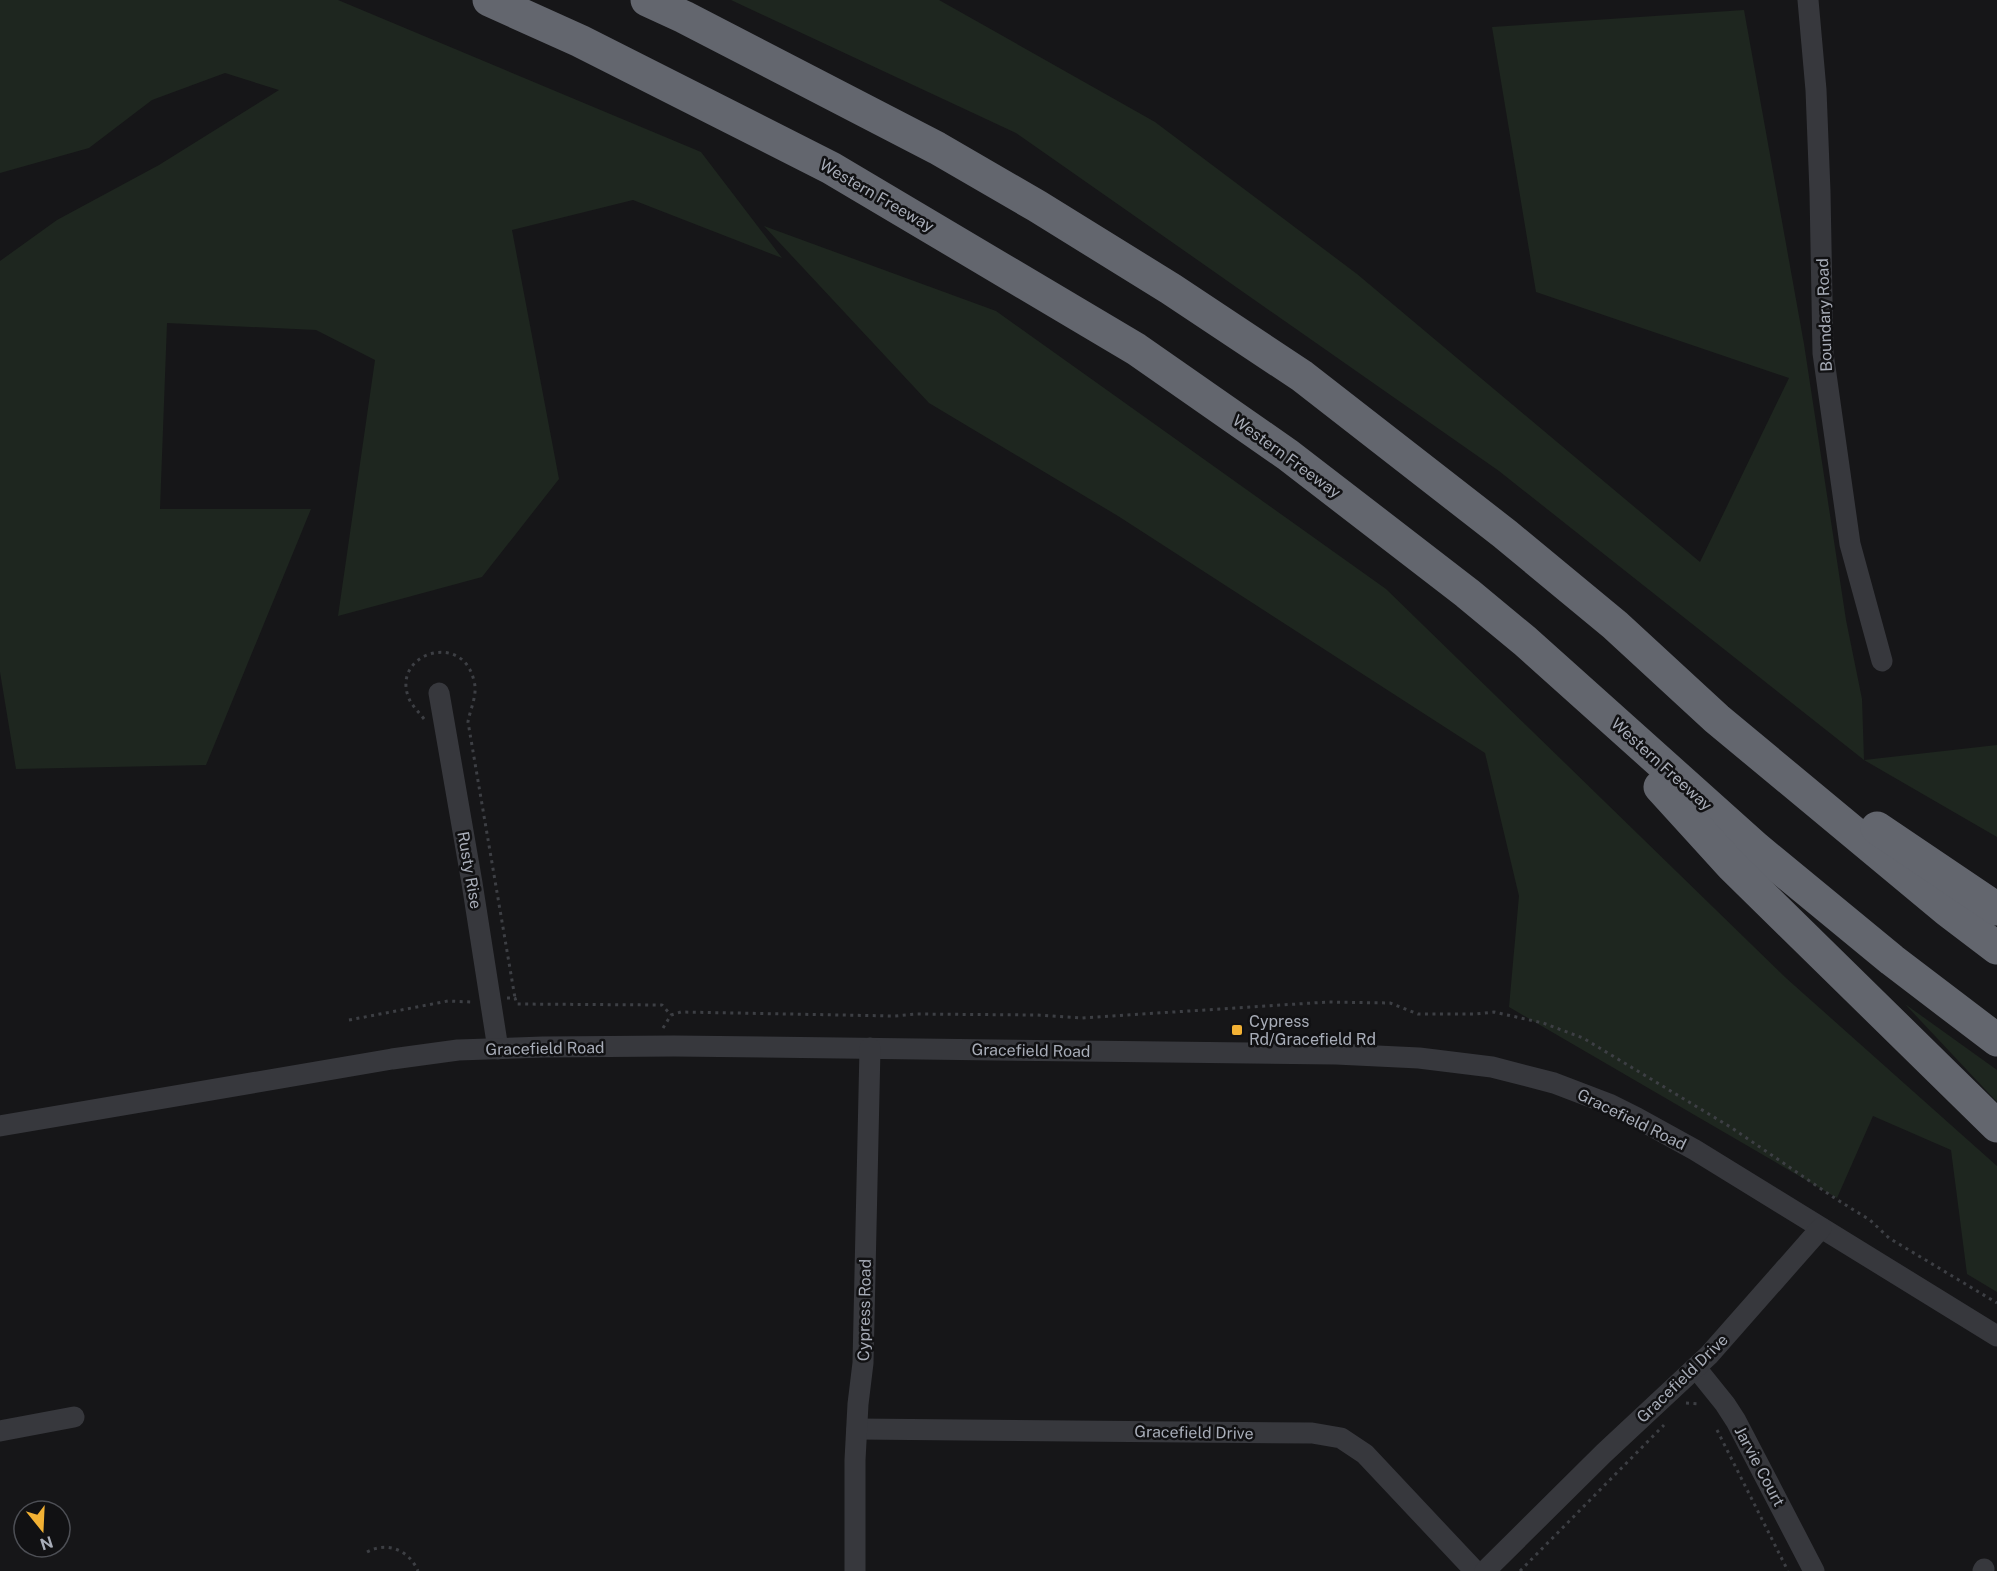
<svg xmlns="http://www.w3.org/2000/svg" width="1997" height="1571" viewBox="0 0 1997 1571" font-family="'Public Sans',sans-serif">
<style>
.green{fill:#1e261f}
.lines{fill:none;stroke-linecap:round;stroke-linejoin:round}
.path{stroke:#3d3f44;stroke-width:3;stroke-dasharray:3 4.5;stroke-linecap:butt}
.street{stroke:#37383d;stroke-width:21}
.highway{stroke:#63666e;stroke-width:33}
.poi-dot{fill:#f2b134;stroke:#111113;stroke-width:2}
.labels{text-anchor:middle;stroke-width:5;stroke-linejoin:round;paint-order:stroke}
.street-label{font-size:16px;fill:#a8adb8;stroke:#111113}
.poi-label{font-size:16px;fill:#a8adb8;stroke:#111113;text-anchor:start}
</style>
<rect width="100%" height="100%" fill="#161618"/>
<g class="green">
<polygon points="0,0 338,0 701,152 782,258 633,200 512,230 559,479 482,577 338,616 375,360 316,330 167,323 160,509 311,509 206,765 16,769 0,672 0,261 57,220 159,165 279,90 225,73 152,100 89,148 0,173"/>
<polygon points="731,0 939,0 1155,122 1357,274 1700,562 1789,378 1536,292 1492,27 1744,10 1804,344 1846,620 1862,699 1864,760 1997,745 1997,837 1864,760 1499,471 1016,133"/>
<polygon points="764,226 996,311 1386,589 1786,978 1997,1166 1997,1292 1967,1274 1951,1150 1873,1116 1837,1198 1509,1007 1519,896 1485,753 1118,516 929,403"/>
<polygon points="1905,1004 1997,1070 1997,1102"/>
</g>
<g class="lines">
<g class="path">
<path d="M424,719C418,711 411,705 408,696C393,653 463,631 474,681C478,695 470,709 468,722L515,998"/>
<polyline points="507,998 515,998 517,1004 662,1005 671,1015"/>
<polyline points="349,1020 448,1001 471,1002"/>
<polyline points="663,1028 671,1015 681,1012 894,1016 917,1014 1037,1015 1081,1018 1328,1002 1390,1003 1418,1014 1476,1014 1494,1012 1543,1023 1583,1038 1732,1128 1836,1199 1870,1220 1889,1238 1997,1303"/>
<polyline points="1686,1403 1700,1404"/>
<polyline points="1717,1430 1788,1571"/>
<path d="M367,1552C387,1541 409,1550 418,1571"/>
<polyline points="1520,1571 1664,1425"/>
</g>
<g class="street">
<polyline points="1808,0 1816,90 1820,192 1823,353 1850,544 1882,661"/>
<polyline points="439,693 472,883 498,1049"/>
<polyline points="0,1126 392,1059 458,1050 543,1047 674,1046 1336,1054 1419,1058 1492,1067 1554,1083 1609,1104 1637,1118 1695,1150 1997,1336"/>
<polyline points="1696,1368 1725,1404 1736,1421 1814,1571"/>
<polyline points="857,1429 1312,1433 1341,1438 1365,1454 1475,1571"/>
<polyline points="0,1431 74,1417"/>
<polyline points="855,1571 855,1460 858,1404 863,1363 870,1048"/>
<polyline points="1485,1571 1604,1453 1709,1355 1821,1228"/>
<polyline points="1983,1571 1984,1569"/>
</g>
<g class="highway">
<polyline points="489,0 580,41 831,168 1136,349 1288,455 1467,593 1525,641 1756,848 1892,960 1997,1040"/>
<polyline points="647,0 684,17 937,148 1037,206 1171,289 1302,376 1505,534 1615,625 1717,719 1947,910 1997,948"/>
<polyline points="1660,787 1731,865 1997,1126"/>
<polyline points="1877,828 1997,909"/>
</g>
</g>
<rect class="poi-dot" x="1231" y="1024" width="12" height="12" rx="3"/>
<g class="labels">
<g class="street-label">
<text transform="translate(877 195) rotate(30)" y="6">Western Freeway</text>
<text transform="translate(1824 315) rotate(-92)" y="6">Boundary Road</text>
<text transform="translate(1287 456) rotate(36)" y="6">Western Freeway</text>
<text transform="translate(1662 764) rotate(42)" y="6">Western Freeway</text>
<text transform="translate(470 870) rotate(80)" y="6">Rusty Rise</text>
<text transform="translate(545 1048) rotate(-1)" y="6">Gracefield Road</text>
<text transform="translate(1031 1050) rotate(1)" y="6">Gracefield Road</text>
<text transform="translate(1632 1119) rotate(26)" y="6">Gracefield Road</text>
<text transform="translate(864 1310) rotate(-89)" y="6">Cypress Road</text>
<text transform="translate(1682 1378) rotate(-44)" y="6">Gracefield Drive</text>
<text transform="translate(1194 1432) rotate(1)" y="6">Gracefield Drive</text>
<text transform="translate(1760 1466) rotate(62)" y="6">Jarvie Court</text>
</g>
<g class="poi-label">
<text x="1249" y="1027">Cypress<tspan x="1249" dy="18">Rd/Gracefield Rd</tspan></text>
</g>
</g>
<g transform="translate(42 1529) rotate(162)"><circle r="28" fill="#111113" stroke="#4d4f55" stroke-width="1.5"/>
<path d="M0-4.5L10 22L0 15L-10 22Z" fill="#f2b134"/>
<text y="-9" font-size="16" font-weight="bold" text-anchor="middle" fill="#a8adb8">N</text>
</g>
</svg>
